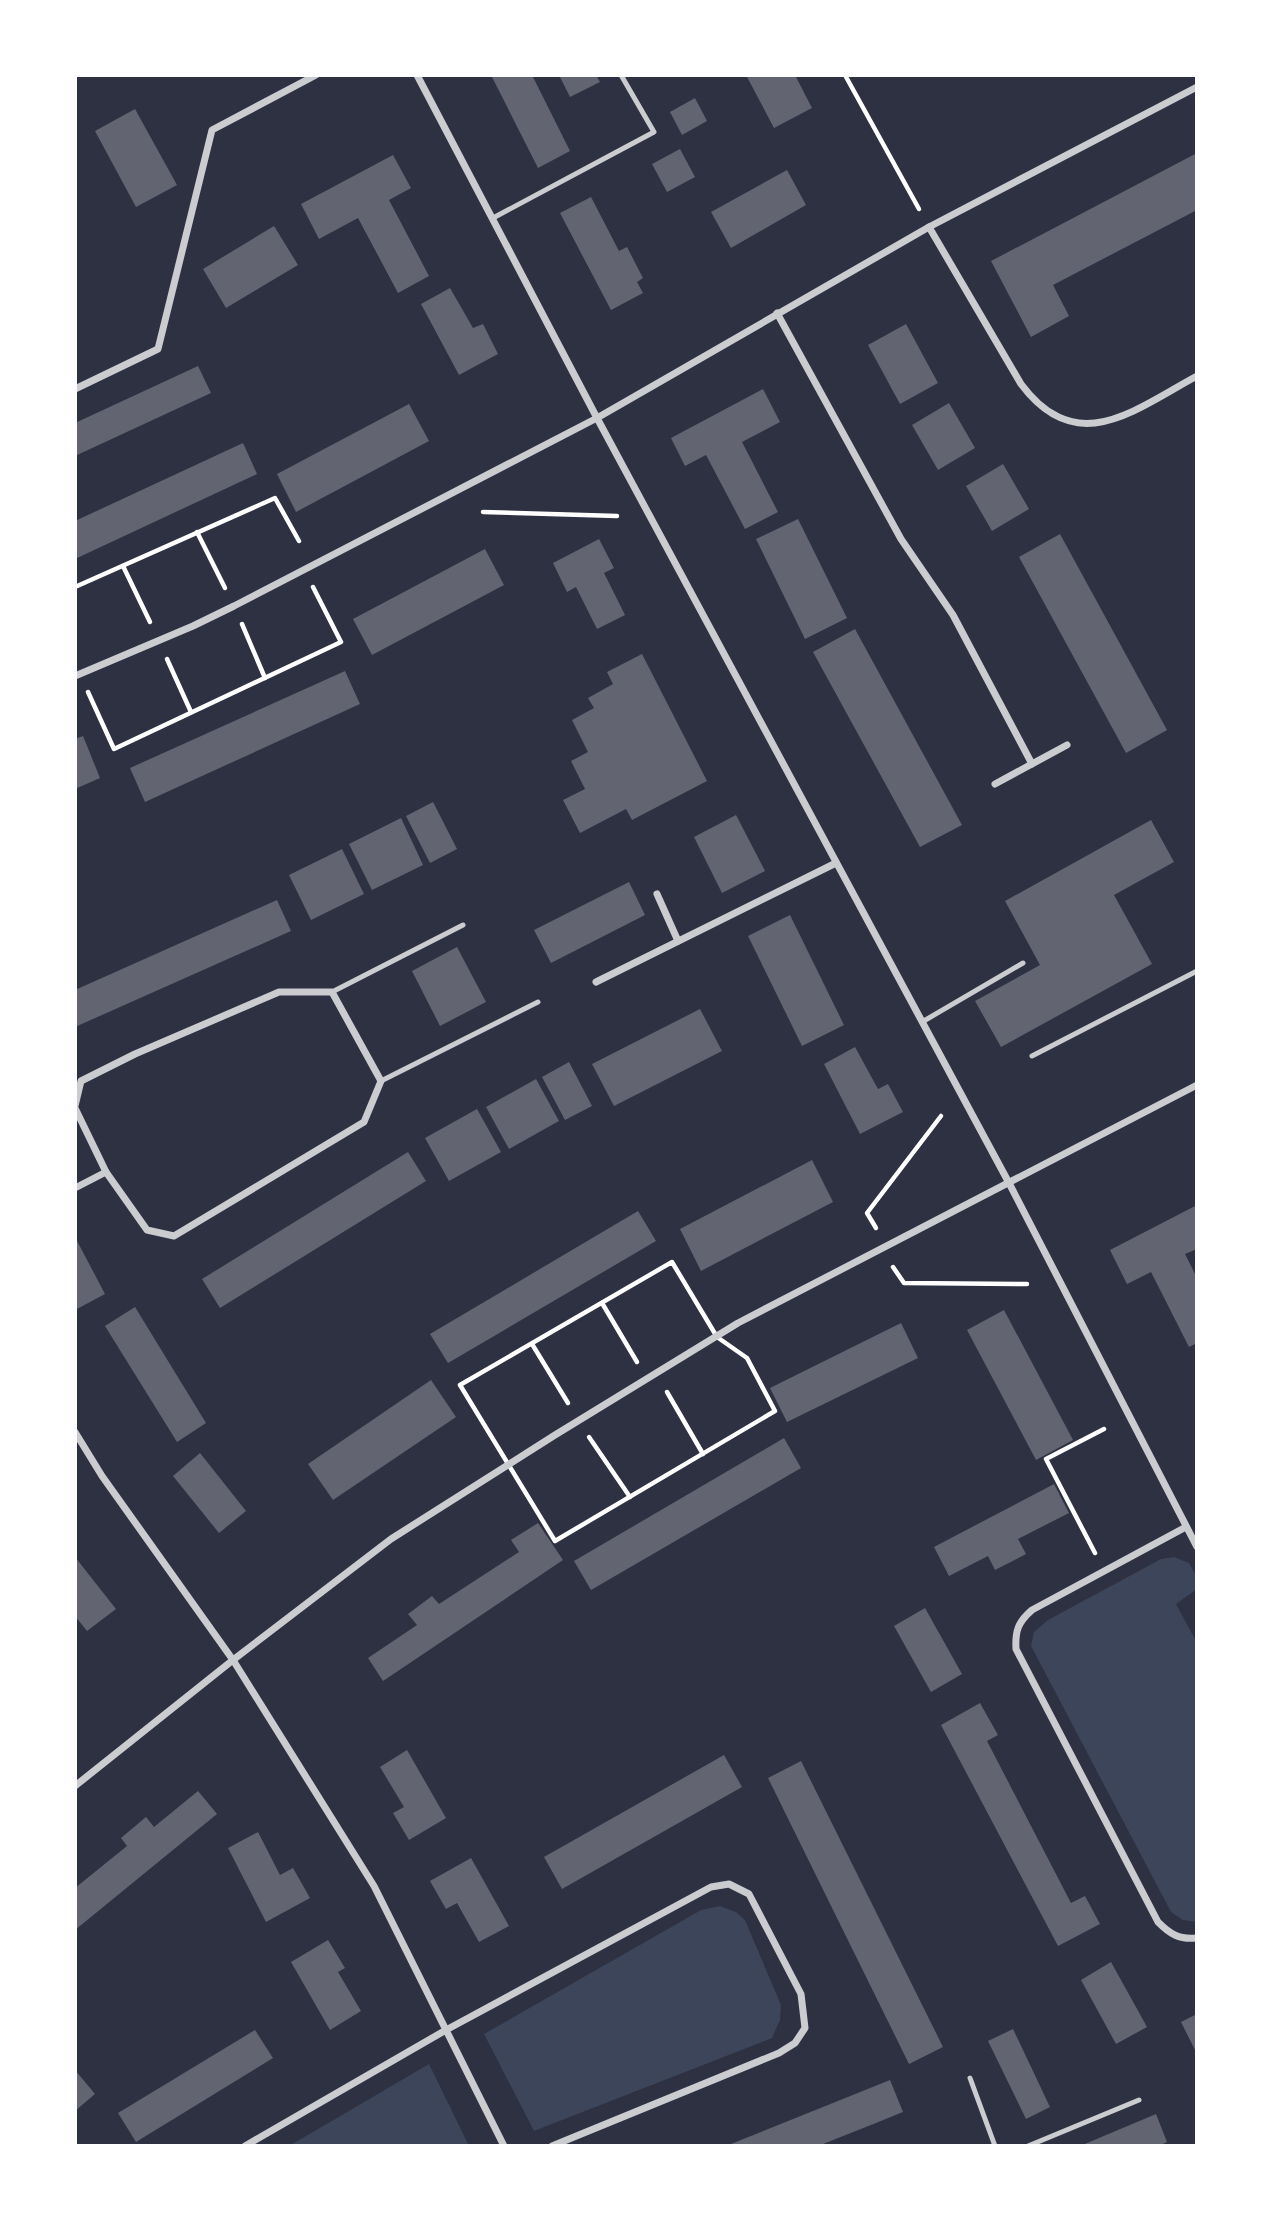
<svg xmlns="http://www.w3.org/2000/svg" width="1272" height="2221" viewBox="0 0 1272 2221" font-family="'Fira Sans Condensed',sans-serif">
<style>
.green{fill:#3c4559}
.building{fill:#626471}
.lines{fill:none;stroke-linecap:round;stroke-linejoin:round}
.path{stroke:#fff;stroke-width:4.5}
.service{stroke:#caccd0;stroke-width:5}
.minor{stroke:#caccd0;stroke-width:7}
</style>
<rect width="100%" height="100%" fill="#2d3142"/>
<g class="green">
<polygon points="1174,1557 1189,1563 1197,1577 1197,1589 1176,1604 1197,1643 1197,1922 1183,1920 1171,1912 1031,1646 1034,1632 1048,1620 1161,1559"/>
<polygon points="720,1906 736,1912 745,1920 781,2005 780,2020 772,2038 534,2131 484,2034 701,1910"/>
<polygon points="429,2064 469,2146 289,2146"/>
</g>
<g class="building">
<polygon points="491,75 532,75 570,151 538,168"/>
<polygon points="559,75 596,75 600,82 570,97"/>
<polygon points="746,75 795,75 812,108 774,128"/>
<polygon points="695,98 707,121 682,135 670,112"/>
<polygon points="135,109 177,185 136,207 95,131"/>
<polygon points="680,149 695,177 667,192 652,164"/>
<polygon points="1197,153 1197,210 1053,285 1069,316 1031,337 991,261"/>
<polygon points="393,155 411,188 389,200 429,276 398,293 358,218 319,239 301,204"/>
<polygon points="787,170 806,205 731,248 711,212"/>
<polygon points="591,197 619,251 627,247 643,278 637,282 643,293 611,310 560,213"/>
<polygon points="274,226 298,265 226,308 203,269"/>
<polygon points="450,288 473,328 483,324 498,354 459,375 421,304"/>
<polygon points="906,324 938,383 900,404 868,345"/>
<polygon points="198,366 211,393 75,456 75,423"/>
<polygon points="763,389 780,422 742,442 778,512 745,529 706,455 685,466 671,438"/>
<polygon points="949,403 975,448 938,470 912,425"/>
<polygon points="409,404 429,441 296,512 277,474"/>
<polygon points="243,443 257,474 75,559 75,521"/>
<polygon points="1003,464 1029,509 992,531 966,486"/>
<polygon points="798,519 847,618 805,639 756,539"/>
<polygon points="1060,534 1167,730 1126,753 1019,557"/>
<polygon points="599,539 614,568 604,573 625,615 597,629 576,587 567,592 553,563"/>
<polygon points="485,549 504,585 372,655 353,619"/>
<polygon points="855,629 962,825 920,847 813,652"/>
<polygon points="642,654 707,781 632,820 626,809 580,833 563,800 585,789 571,761 588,752 572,720 594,708 588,698 613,684 607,672"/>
<polygon points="345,671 360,704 145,802 130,768"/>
<polygon points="83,736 100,778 75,789 75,739"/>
<polygon points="433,802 457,849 430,863 406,816"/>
<polygon points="736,815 765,871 722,893 694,837"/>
<polygon points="401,818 423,865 372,890 349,844"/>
<polygon points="1151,820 1174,862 1114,895 1152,964 1001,1047 975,1001 1040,965 1005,901"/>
<polygon points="342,849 364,894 311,920 289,875"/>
<polygon points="629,882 645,915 551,963 534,930"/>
<polygon points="277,900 291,931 75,1027 75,990"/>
<polygon points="790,915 844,1025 802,1046 748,936"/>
<polygon points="457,947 486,1002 440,1026 412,971"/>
<polygon points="700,1009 722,1051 614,1106 592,1064"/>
<polygon points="855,1047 878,1089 888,1084 903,1112 860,1134 824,1064"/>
<polygon points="569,1062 592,1106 565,1120 542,1077"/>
<polygon points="536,1079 559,1121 509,1149 486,1107"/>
<polygon points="477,1109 501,1152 449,1181 425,1138"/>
<polygon points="408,1152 426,1181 220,1308 202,1279"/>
<polygon points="812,1160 833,1202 701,1271 680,1229"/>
<polygon points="1197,1205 1197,1249 1185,1254 1197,1278 1197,1343 1189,1347 1151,1272 1127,1284 1110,1250"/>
<polygon points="638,1211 656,1241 448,1363 430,1334"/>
<polygon points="75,1237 105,1294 75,1310"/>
<polygon points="135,1307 206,1423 177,1442 105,1326"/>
<polygon points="1004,1310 1073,1440 1036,1460 967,1330"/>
<polygon points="901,1323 918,1358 787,1422 770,1388"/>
<polygon points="431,1380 456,1417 333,1500 308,1464"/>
<polygon points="784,1438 801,1468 591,1590 574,1561"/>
<polygon points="200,1453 246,1511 219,1533 173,1476"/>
<polygon points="1054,1484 1069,1513 1018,1539 1026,1554 995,1570 988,1556 949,1576 934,1547"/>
<polygon points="538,1523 563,1560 383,1681 368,1658 417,1625 408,1614 432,1596 439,1604 519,1552 511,1540"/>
<polygon points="75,1557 116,1609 87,1631 75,1616"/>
<polygon points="925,1608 962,1674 931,1692 894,1626"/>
<polygon points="980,1703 998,1735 987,1741 1071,1903 1085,1896 1100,1924 1058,1946 941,1725"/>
<polygon points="407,1750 446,1818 409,1840 393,1813 404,1807 380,1767"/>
<polygon points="724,1755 742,1787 562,1889 544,1857"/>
<polygon points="801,1761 943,2047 909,2064 768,1778"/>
<polygon points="198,1791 217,1814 75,1930 75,1888 127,1846 121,1838 146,1817 154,1827"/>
<polygon points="258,1832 280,1875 293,1868 310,1898 266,1922 228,1848"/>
<polygon points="471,1858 509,1926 479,1942 457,1903 446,1909 430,1881"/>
<polygon points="328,1940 345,1968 338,1972 361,2011 330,2030 291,1962"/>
<polygon points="1111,1962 1147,2027 1116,2044 1081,1980"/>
<polygon points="1197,2014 1197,2054 1181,2022"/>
<polygon points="1013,2029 1050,2107 1026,2119 988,2041"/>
<polygon points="255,2030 273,2058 136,2142 118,2113"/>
<polygon points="75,2070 95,2094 75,2111"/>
<polygon points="890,2080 903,2112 871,2125 818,2146 726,2146"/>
<polygon points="1156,2114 1167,2142 1159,2146 1080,2146"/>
</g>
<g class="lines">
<g class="path">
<polyline points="845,75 919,209"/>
<polyline points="483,512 617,516"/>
<polyline points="197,532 225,588"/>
<polyline points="123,566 150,622"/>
<polyline points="75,587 275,498 299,541"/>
<polyline points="242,624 265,678"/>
<polyline points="167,659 191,712"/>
<polyline points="88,692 114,749 341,642 313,587"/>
<polyline points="876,1228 867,1213 941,1116"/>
<polygon points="672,1262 717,1337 747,1358 775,1411 555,1541 460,1385"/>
<polyline points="893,1267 904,1283 1027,1284"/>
<polyline points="602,1303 637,1362"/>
<polyline points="532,1344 568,1403"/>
<polyline points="667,1392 703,1454"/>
<polyline points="589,1437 630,1497"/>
<polyline points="1095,1553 1046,1459 1104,1429"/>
</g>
<g class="service">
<polyline points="493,218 654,132 621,75"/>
<polyline points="332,992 463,925"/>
<polyline points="922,1022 1023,963"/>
<polyline points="1032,1056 1197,971"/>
<polyline points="381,1081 538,1002"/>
<polyline points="970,2078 995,2146"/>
<polyline points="1028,2146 1139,2100"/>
</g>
<g class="minor">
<polyline points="417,75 597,418 1009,1183 1197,1547"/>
<path d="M929,227L1021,384C1077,459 1134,410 1197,376"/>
<polyline points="777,313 901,539 953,615 1032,764"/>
<polyline points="75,389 158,349 212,130 316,75"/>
<polyline points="75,676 193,626 234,606 597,418 929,227 1197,87"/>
<polyline points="995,784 1067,745"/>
<polyline points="657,894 678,941"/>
<polyline points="596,982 836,863"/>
<polyline points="75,1106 81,1081 135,1054 279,992 332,992 381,1081 364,1122 174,1236 147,1230 106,1172 75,1108"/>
<polyline points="75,1188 106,1172"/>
<polyline points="75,1432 102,1476 233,1660 374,1886 504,2146"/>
<path d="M1186,1527L1032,1610C1018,1622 1015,1631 1016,1649L1158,1922C1170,1934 1179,1940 1197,1938"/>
<polyline points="75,1786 233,1660 391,1539 555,1435 738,1323 1197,1085"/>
<polyline points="245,2146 446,2030 711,1887 729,1884 749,1894 801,1994 805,2028 795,2043 779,2053 552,2146"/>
</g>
</g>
<rect width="1272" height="2221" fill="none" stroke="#ffffff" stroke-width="154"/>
</svg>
